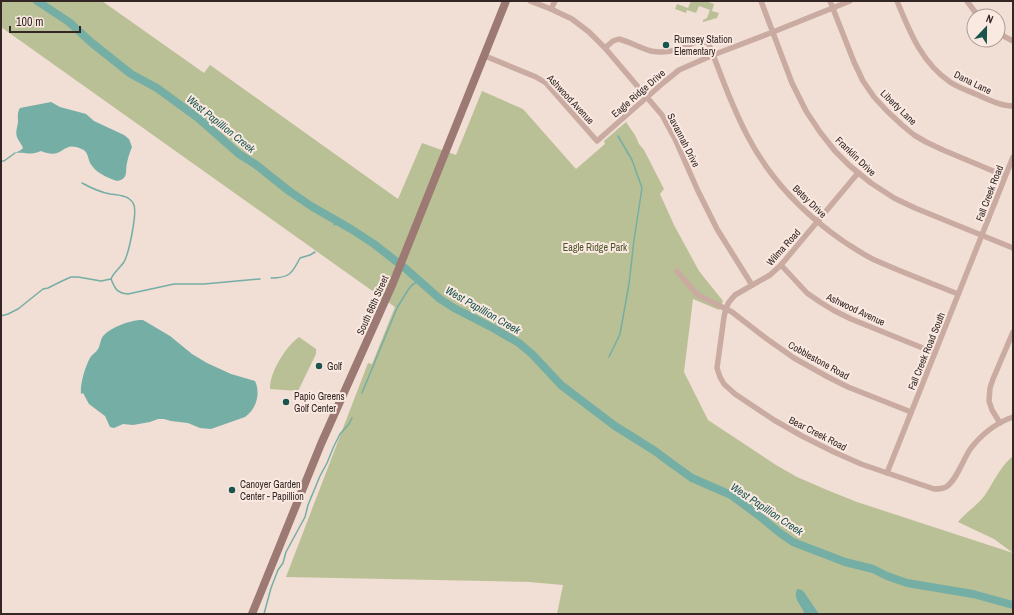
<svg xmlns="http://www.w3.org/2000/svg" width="1014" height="615" viewBox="0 0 1014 615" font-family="'Archivo Narrow',sans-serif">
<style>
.green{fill:#bac095}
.water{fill:#74aea5}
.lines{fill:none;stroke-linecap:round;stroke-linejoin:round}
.stream{stroke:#74aea5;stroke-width:1.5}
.river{stroke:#74aea5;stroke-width:8}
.street{stroke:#c9aba1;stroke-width:5.5}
.secondary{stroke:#9c7a73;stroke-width:8}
.poi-dot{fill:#19554d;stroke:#f9e9e1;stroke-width:1.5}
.labels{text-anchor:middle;stroke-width:4;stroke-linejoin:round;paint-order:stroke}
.poi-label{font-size:10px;fill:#332624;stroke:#f9e9e1;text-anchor:start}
.street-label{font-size:10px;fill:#332624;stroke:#f9e9e1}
.park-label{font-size:10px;fill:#4b5228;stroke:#f9e9e1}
.water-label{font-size:11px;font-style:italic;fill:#19554d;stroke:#f9e9e1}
</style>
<rect width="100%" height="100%" fill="#f1ded5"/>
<g class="green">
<path d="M1,1H102L204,73L210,65L398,199L422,143L456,155L482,91L523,109L576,169L605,144L604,141L626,122L635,135L639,144L644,150L664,189L660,194L674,225L699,271L723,301L719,310L693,299L684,372L708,420L776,465L797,477L827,490L857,502L1013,553L994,539L958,522C966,512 978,505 985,495C995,480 999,468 1013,456V614H557L563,585L529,582L286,577L368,363L372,364L395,307L1,27Z"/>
<polygon points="691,1 697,1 700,2 700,1 706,1 714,4 712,11 719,13 717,18 703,22 703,20 707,18 710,10 699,6 696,13 687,10 686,13 675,9 677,4 688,8"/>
<path d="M299,337L316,349V354L298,391L270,389C269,373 286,346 299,337Z"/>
</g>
<g class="water">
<path d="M51,102L60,107L86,114L94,121L124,135L129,139L132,147C130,152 128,157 127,163C125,171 129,179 117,181C110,179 97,173 93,167C85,158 92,151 76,147C62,143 62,160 41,151C29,156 27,152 15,153L21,150L23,148C22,144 18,141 17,137C15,131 18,126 18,121C18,116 17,113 20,108Z"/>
<path d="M140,320H143L170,336L192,354L207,363L231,374L255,381C261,393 256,410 245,417L211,429L200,428L188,423L171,421L164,419H158L150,422L133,425L123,424L114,428L110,427L105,416L89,404L83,393L81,394C80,384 85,367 90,358C92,354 96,353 98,349C101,344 100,339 104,335C112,327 128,321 140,320Z"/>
<path d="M797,589L802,590L804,592L819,614H803L804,612C800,604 793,598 797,589Z"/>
</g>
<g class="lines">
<g class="stream">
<polyline points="1,161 4,161 15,153"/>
<polyline points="334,225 338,222"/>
<path d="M271,278C289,278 292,274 300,258L310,255L315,252"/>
<path d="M111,279C115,288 116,293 128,294L174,284H204L260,279"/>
<path d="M1,316L8,314L18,309L43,289L48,288L62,281L71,277H78L101,281L111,279C114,272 120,268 124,262C129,253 137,214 134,205C133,202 131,200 128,198C123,195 117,195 110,194C100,192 91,188 82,183"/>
<polyline points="609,357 620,334 629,284 634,240 642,188 632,160 618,136"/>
<polyline points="362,393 397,308 408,290 412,285 419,281"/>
<polyline points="264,614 271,588 278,570 283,563 286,552 305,517 308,505 320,476 327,463 334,446 340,434 349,424 352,418"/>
</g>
<polyline class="river" points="37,1 69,22 92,43 131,74 157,88 198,118 239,154 255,164 289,191 311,206 351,229 374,244 406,269 440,299 454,308 493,328 519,343 533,355 561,385 615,426 655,451 671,463 692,478 731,495 758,515 780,533 793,542 845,562 873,569 887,576 907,583 973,594 1013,605"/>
<g class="street">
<polyline points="530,1 551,9 572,19 589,32 605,48 662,115 675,139 698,191 717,229 752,285"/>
<polyline points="761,1 792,83 806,111 820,132 835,151 850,166 871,183 894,198 915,208 1013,248"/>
<polyline points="830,1 854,62 863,81 874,97 887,111 902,125 914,135 926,142 943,150 1005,176"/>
<path d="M897,1C910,32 921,62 950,82C959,88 969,91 978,95C989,100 1001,106 1013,106"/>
<polyline points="967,1 978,16"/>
<polyline points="551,9 555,1"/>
<polyline points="998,33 1013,41"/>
<path d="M605,48L613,41L619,39C630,42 640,48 651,51C660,53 670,52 679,49C691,46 695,38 708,43C712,50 714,58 717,65C726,89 735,112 747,135C769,178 804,214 843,241C854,248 865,256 877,261C904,273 931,283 958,294"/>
<polyline points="485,56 536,77 546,83 597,141 663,83 679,70 713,55 773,32 850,1"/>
<path d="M858,173L781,265L770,275L735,295L729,302L726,308L724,317L717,368L720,377L724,384L735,394L774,420L802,436L834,452L861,464L934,489C938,489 942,489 946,487C957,480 963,459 971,448C982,434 996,423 1013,417"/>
<polyline points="781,265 807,293 820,302 833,310 851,319 935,353"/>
<polyline points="677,271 693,290 698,295 732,312 767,339 794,358 828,377 848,387 911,412"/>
<polyline points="1000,423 992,410 989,401 990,388 993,379 1013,332"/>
<polyline points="887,473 1013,157"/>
</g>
<polyline class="secondary" points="252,614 321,444 393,283 506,1"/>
</g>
<g class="poi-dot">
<circle cx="666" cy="45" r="4"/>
<circle cx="319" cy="366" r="4"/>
<circle cx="286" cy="402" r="4"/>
<circle cx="232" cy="490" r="4"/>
</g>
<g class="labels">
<g class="poi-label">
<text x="674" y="43">Rumsey Station<tspan x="674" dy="12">Elementary</tspan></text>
<text x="327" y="370">Golf</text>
<text x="294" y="400">Papio Greens<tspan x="294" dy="12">Golf Center</tspan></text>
<text x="240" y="488">Canoyer Garden<tspan x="240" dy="12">Center - Papillion</tspan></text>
</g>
<g class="street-label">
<text transform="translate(973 82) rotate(26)" y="4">Dana Lane</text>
<text transform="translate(638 93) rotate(-41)" y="4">Eagle Ridge Drive</text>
<text transform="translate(571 99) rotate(47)" y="4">Ashwood Avenue</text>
<text transform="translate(899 107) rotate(44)" y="4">Liberty Lane</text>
<text transform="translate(684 140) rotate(63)" y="4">Savannah Drive</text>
<text transform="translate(856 156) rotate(44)" y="4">Franklin Drive</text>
<text transform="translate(989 193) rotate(-69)" y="4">Fall Creek Road</text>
<text transform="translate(810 201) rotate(44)" y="4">Betsy Drive</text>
<text transform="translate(783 247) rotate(-48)" y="4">Wilma Road</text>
<text transform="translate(372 305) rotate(-66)" y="4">South 66th Street</text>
<text transform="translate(856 309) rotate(25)" y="4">Ashwood Avenue</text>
<text transform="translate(926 351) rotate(-68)" y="4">Fall Creek Road South</text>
<text transform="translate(819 360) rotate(29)" y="4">Cobblestone Road</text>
<text transform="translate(818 433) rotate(27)" y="4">Bear Creek Road</text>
</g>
<g class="park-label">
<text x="595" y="251">Eagle Ridge Park</text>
</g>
<g class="water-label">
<text transform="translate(221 124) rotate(39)" y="4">West Papillion Creek</text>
<text transform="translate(483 310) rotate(30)" y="4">West Papillion Creek</text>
<text transform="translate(767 509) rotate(34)" y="4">West Papillion Creek</text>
</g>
</g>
<rect width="1014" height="615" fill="none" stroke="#332624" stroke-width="4"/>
<g transform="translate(986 28) rotate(22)"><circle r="19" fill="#f9e9e1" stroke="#aa9b95"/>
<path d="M0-3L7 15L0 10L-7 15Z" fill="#19554d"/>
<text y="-6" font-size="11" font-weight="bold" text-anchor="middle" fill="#332624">N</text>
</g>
<path d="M10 26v6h70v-6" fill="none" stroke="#332624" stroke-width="2"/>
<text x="16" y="26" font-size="12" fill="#332624" stroke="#f9e9e1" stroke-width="3" paint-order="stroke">100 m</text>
</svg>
